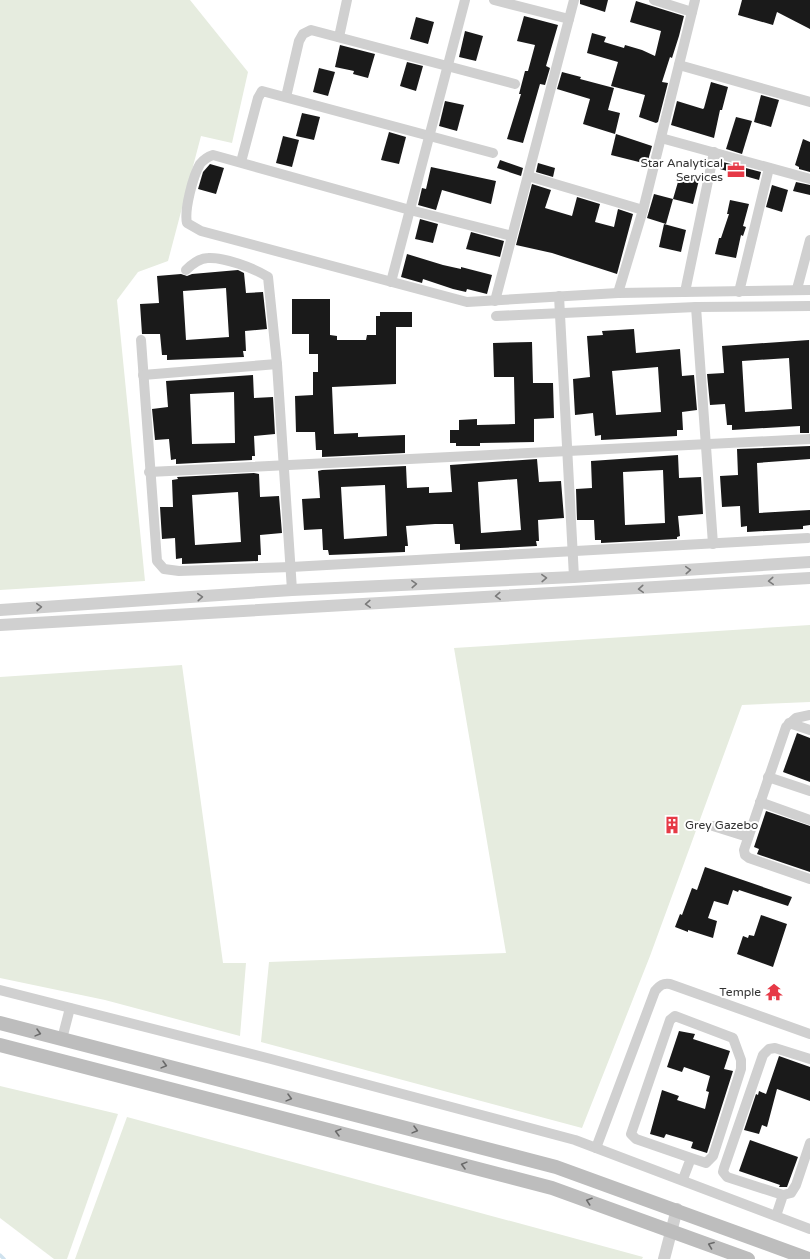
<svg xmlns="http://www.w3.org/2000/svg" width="810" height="1259" viewBox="0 0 810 1259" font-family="'Varela Round',sans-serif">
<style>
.green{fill:#e6ecdf}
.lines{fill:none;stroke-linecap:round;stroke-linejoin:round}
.stream{stroke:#cfe2ee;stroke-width:3.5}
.building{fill:#1a1a1a;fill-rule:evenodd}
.minor{stroke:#d0d0d0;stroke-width:10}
.tertiary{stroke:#d0d0d0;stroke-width:12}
.secondary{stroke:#bdbdbd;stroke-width:14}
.oneway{stroke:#7a7a7a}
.oneway2{stroke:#6a6a6a}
.labels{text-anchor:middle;stroke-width:4;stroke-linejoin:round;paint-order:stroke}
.poi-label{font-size:12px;fill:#333;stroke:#fff;text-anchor:end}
</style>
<rect width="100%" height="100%" fill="#fff"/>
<g class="green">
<polygon points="0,0 190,0 248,72 232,143 201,136 168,261 138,272 117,300 145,581 0,590"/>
<polygon points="810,625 810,702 742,705 650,956 582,1128 261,1042 269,962 506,953 454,648"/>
<polygon points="182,665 223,963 246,963 240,1036 105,1000 0,978 0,677"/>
<polygon points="0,1086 118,1114 67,1259 54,1259 0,1218"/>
<polygon points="127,1117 643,1257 642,1259 75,1259"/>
</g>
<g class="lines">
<polyline class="stream" points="0,1255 4,1259"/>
</g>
<g class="building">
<polygon points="580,0 608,0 605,12 580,4"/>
<polygon points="742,0 810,0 810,29 777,12 773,25 738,15"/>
<polygon points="636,1 684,16 679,36 672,58 670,57 662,82 668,83 658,122 656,123 639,117 645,95 611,86 618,62 587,53 592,33 606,37 604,42 624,48 625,45 642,50 655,56 661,31 630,22"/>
<polygon points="524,16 558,25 546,66 550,68 545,85 540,84 523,143 507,139 521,94 519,94 525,71 528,71 535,45 517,41"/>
<polygon points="416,17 434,22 428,44 410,39"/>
<polygon points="465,31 483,36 476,61 459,57"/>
<polygon points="340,45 375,54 368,78 353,74 354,71 335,67"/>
<polygon points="407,62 423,66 416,91 400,86"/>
<polygon points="319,68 335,72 328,96 313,92"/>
<polygon points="562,72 581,77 580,79 614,88 608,110 620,113 615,134 583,124 590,99 557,89"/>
<polygon points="711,82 728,87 722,110 720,110 714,138 671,125 677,101 703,109 704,108"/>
<polygon points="761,95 779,100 771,127 754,122"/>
<polygon points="445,101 464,105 457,131 439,126"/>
<polygon points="302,113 320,117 314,140 296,136"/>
<polygon points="736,117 752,121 742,154 726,149"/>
<polygon points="389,132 406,137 399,164 381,160"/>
<polygon points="616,134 652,146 647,164 611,155"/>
<polygon points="283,136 299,140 292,167 276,163"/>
<polygon points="803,139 810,142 810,172 799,169 799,167 795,165"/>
<polygon points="500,160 523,168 521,176 497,168"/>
<polygon points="723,162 761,172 759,180 720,169"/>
<polygon points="538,163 555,168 553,177 536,172"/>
<polygon points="210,164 224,168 216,194 198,189 203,172"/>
<polygon points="431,167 496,181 491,204 442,190 436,210 418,205 422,188 426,189"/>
<polygon points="680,175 699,180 693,204 673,199 666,224 647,218 654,194 673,199"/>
<polygon points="796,182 810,185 810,195 793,191"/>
<polygon points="532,184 551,190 545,208 572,216 577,197 600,204 595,222 614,227 618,209 633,214 617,274 552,253 516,245"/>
<polygon points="772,185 788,190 782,212 766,207"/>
<polygon points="730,200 749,204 743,226 746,227 743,236 741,235 736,258 715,254 719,238 721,238 729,214 727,214"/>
<polygon points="420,219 438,224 433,243 415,239"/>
<polygon points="664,224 686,230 681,252 659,247"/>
<polygon points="471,232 504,241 500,257 466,249"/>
<polygon points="407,254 443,265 461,269 461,267 492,275 487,294 467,289 466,292 453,289 423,279 422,283 401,277"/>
<path d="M238,270L244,273L246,293L263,292L267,329L245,331L246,351H243L244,357L167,360V355H162L160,334H142L140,304L159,303L157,276L181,274L187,276L192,274ZM226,288L229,337L186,340L183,291Z"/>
<polygon points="292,299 330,299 330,335 337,336 337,340 366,340 367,335 376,335 376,316 380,316 380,312 412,312 412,327 396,327 396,384 332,387 334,434 358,433 358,437 405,435 405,453 322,457 322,450 316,450 315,432 296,432 295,396 313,395 313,372 318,372 318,354 309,354 309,334 292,334"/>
<path d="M634,329L636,353L680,349L682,376L694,375L697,410L682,412L683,430H677V436L601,440V435L595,436L593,413L575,415L573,379L590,377L587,336L603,335L602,331ZM658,367L661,412L616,415L612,371Z"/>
<path d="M809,340V433H800V426L732,430V425H727L725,404L710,405L707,374L724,373L722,346ZM789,358L792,409L745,412L742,361Z"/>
<polygon points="532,342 533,383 553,383 554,418 534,419 534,442 480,443 480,446 456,446 456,443 450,443 450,430 459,430 459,420 477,419 477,425 515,424 514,377 494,377 493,343"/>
<path d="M253,375L254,398L273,397L275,434L254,436L255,456H252V460L176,464V459L171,460L169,439L155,440L152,409L168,407L166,381ZM234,392L235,443L192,444L190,394Z"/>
<polygon points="810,446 810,459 757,463 759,513 810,510 810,525 803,526 803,529 747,532 747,526 741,527 740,506 722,507 720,476 738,475 737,449"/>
<path d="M678,455L679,478L701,477L703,514L678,516L680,536L677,537V539L601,543V540H595L594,520H577L576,489L592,488L591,461ZM663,470L665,523L625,525L623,472Z"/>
<path d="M537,459L539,482L561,481L564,518L538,520L539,541H536L537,546L460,550V544H455L453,524H435L406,526L408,546H405V552L329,555L328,550H323L322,529L304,530L302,499L320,498L318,471L322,470L406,466L407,488L429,487V493L452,492L450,465ZM517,479L521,530L481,533L478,482ZM385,485L387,536L344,539L341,487Z"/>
<path d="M254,473L259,474L260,497L279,496L282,533L260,535L261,555H258V561L182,564V558L176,559L175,538L162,539L160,507H173L172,480L178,479L177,477ZM238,492L241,542L195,545L192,495Z"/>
<polygon points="797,733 810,738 810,782 783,772"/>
<polygon points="766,811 810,826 810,872 757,854 759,849 754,847"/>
<polygon points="705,867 792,897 788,906 739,890 738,892 733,890 728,905 714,901 708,918 717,921 713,938 688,930 688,932 675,927 680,914 682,915 692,888 697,890"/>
<polygon points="761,915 787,924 773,967 737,954 743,936 748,938 749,935 754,936"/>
<polygon points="771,986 780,988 775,999 768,995"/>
<polygon points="679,1031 695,1034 693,1039 730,1051 724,1069 733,1071 707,1153 691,1148 693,1142 666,1134 664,1138 650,1134 662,1090 679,1096 677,1100 705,1109 709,1092 706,1091 710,1076 684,1067 682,1072 667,1067"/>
<polygon points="779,1056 810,1067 810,1101 777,1089 767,1127 762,1125 759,1134 744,1130 756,1094 758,1095 759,1091 766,1094"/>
<polygon points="750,1140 798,1157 787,1187 779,1187 780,1185 739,1171"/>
</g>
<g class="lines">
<g class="minor">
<polyline points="494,0 569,19"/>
<polyline points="654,0 692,12"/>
<polyline points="339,37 347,0"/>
<polyline points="679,65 810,102"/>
<polyline points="286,97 299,41 303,34 311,30 515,84"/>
<polyline points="661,138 810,179"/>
<polyline points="241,162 258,98 262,91 493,153"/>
<polyline points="528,176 643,210"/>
<path d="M512,236L410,210L213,155C207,157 204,159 200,164C193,176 184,210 187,223L201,231L467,302L618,293L810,290"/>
<path d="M186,270C192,264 199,258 208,258C224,257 254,268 268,277L277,364L292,590"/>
<polyline points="391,282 465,0"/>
<polyline points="797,289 810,240"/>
<polyline points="685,292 714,152"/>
<polyline points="739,292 769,168"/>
<polyline points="618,293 643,210 695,0"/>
<polyline points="559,296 574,577"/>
<polyline points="495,301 574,0"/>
<polyline points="696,307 713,544"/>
<polyline points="496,316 696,307 810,306"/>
<polyline points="141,340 157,561 164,569 179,571 291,567 808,538"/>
<polyline points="143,375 277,364"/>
<polyline points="149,472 810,439"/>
<polyline points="810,715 796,718 786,727 744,850 745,855 749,858 810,879"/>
<polyline points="789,723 810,730"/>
<polyline points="768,777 810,791"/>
<polyline points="760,802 810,820"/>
<polyline points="713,826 748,837"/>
<polyline points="0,990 271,1059 575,1140 810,1229"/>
<polyline points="62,1039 70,1008"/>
<path d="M596,1148L655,991C660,985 663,983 670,984L810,1034"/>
<polyline points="683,1179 691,1158 706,1163 713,1156 741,1069 741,1060 733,1038 675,1016 670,1020 631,1134 636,1139 691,1158"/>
<polyline points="783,1195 727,1177 723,1172 724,1168 763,1055 769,1049 775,1048 810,1059"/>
<polyline points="776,1216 783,1195 791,1193 796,1185 810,1143"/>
</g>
<g class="tertiary">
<polyline points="0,610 292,590 574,577 810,562"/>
<polyline points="0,625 810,578"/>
<polyline points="664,1259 677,1209"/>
</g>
<g class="secondary">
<polyline points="0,1023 556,1167 809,1259"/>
<polyline points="0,1045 552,1188 748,1259"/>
</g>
</g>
<defs><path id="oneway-chevron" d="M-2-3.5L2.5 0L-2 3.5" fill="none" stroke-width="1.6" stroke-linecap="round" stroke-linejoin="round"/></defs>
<g class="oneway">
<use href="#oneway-chevron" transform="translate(688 570) rotate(-4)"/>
<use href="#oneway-chevron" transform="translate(544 578) rotate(-2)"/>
<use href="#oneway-chevron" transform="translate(771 581) rotate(176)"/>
<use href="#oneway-chevron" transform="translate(414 584) rotate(-3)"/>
<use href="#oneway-chevron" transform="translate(641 589) rotate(176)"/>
<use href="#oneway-chevron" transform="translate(498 596) rotate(177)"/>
<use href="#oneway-chevron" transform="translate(200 597) rotate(-4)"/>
<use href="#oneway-chevron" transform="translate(368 604) rotate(177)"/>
<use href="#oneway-chevron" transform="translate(39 607) rotate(-4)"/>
</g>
<g class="oneway2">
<use href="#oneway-chevron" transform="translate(38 1033) rotate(15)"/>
<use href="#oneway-chevron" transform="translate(164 1065) rotate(15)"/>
<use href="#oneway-chevron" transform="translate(289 1098) rotate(15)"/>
<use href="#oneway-chevron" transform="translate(415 1130) rotate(15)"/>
<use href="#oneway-chevron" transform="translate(338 1132) rotate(-165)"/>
<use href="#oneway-chevron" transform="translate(464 1165) rotate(-165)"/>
<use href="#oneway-chevron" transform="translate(589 1201) rotate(-161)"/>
<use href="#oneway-chevron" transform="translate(711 1245) rotate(-159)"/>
</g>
<defs>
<g id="office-bare" transform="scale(1.38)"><path d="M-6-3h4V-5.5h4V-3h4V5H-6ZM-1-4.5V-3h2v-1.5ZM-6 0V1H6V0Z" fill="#e63946" stroke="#fff" stroke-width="2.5" paint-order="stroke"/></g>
<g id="building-bare" transform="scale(1.38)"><path d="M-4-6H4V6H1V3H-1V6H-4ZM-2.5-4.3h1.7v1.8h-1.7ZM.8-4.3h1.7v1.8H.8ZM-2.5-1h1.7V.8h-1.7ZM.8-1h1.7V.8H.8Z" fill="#e63946" stroke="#fff" stroke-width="2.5" paint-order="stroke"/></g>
<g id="temple-bare" transform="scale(1.38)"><path d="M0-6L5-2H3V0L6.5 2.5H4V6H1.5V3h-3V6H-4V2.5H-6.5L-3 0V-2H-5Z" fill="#e63946" stroke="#fff" stroke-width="2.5" paint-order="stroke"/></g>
</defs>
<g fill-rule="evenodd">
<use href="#office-bare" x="736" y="170"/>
<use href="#building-bare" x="672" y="825"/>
<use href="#temple-bare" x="774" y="992"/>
</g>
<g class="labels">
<g class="poi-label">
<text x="723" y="167">Star Analytical<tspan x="723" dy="14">Services</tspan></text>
<text x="685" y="829" text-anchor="start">Grey Gazebo</text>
<text x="761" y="996">Temple</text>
</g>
</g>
</svg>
